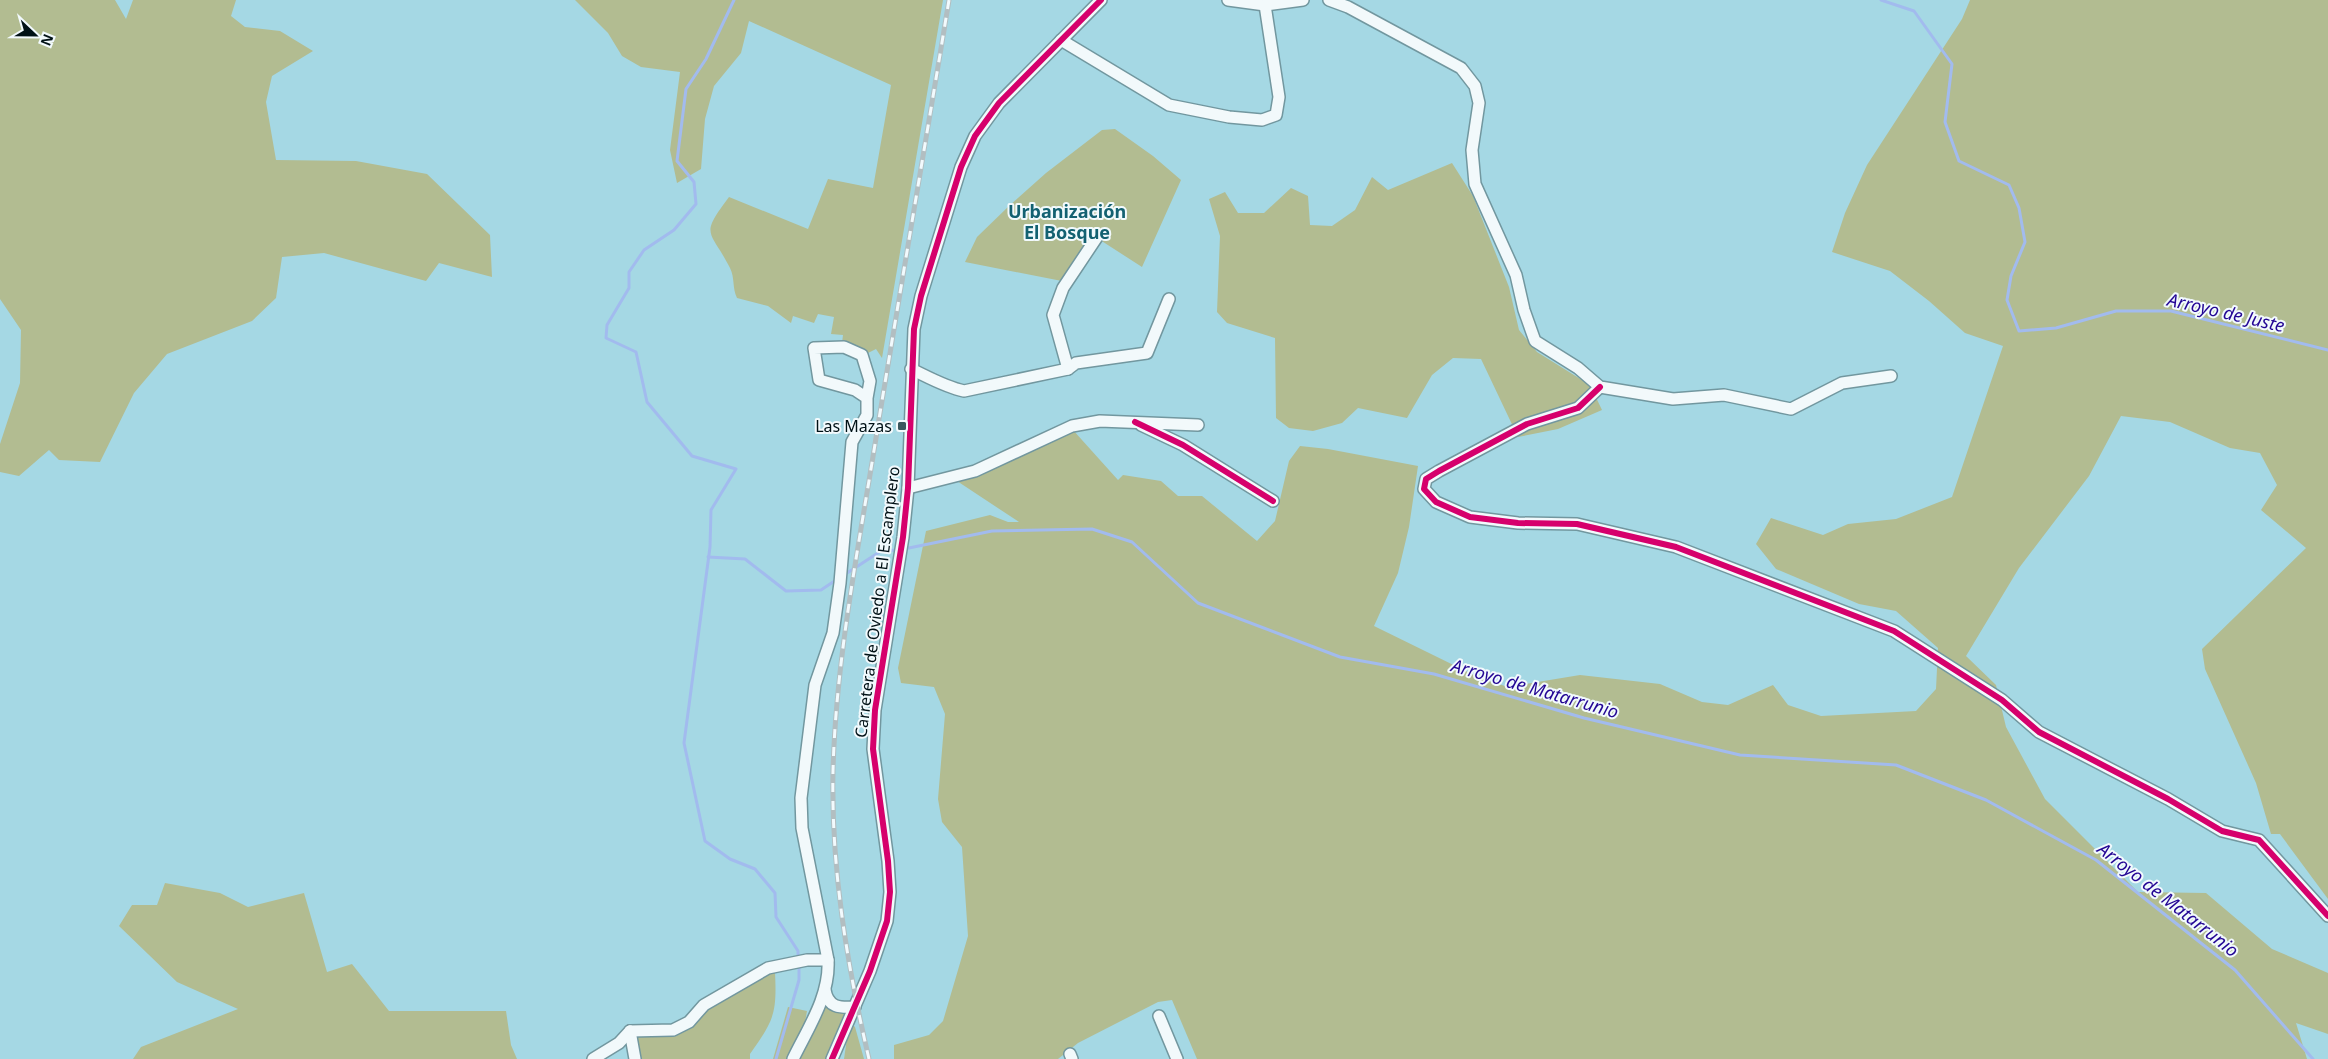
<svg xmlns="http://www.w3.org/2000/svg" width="2328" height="1059" viewBox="0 0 2328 1059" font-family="'Noto Sans',sans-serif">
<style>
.green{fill:#b2bc91}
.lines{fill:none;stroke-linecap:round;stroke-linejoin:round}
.stream{stroke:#a2bbee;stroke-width:3}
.minor-casing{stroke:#72979f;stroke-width:14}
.minor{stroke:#f2f9fb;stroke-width:11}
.rail-casing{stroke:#b2bec1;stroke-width:5}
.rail{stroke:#f2fafd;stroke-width:3;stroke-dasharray:9;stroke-linecap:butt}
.cycleway-casing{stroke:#f2fafd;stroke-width:9}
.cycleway{stroke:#d6006c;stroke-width:6}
.poi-dot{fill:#3a575e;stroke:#f2fafd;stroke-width:2}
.labels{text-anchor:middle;stroke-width:4;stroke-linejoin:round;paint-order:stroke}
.poi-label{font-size:16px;fill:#001116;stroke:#f2fafd;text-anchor:end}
.street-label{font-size:16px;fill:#001116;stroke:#f2fafd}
.neighbourhood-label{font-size:18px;font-weight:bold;fill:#136171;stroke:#f2fafd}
.water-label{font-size:18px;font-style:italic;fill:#230694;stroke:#f2fafd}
</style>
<rect width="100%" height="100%" fill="#a5d8e4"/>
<g class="green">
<polygon points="0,0 115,0 126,19 133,0 236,0 231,16 245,27 280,31 313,51 272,76 266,102 276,160 356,161 427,174 490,235 492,277 439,263 426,281 324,253 282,257 276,298 252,321 167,354 134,393 100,462 59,460 49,450 19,476 0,472 0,444 20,383 21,330 0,299"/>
<path d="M575,0H943L882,358L876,349L866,354L842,343L843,335L831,334L834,317L818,314L814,323L793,316L791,323L768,306L737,298C732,288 735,278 730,268C710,229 699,237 729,197L808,229L828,179L873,188L891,85L749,21L741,53L714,86L705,119L701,169L677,183L670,150L680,72L641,67L622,56L608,33Z"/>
<path d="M1970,0H2328V899L2280,834H2271L2256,783L2205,669L2202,649L2306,548L2261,510L2277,485L2260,453L2230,448L2170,422L2121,416L2089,476L2019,568L1966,656L1996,685L2006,727L2045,799L2138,892L2206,893L2272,949L2328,973V1034L2296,1023L2307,1059H1197L1172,1000L1158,1002L1078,1043L1058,1059H894V1045L929,1035L943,1021L968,936L962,847L942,822L938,799L945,714L934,687L901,683L898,668L926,531L990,515L1008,522H1019L957,481C999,471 1034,448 1073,430L1118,480L1123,475L1161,481L1178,496H1202L1257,541L1275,521L1289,461L1300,446L1328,449L1418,466L1409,527L1398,573L1374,626L1480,678L1508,687L1580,675L1660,684L1702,702L1728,705L1773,685L1788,705L1821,716L1916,711L1936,689L1938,648L1896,611L1859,604L1776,569L1756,544L1771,518L1823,535L1848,524L1896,519L1952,497L2003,346L1965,333L1929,301L1890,271L1832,252L1845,213L1867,165L1962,19Z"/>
<polygon points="1115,129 1153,156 1181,180 1142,267 1097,238 1067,282 965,262 977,237 1010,205 1046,173 1102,130"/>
<polygon points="1452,163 1473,196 1509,287 1519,330 1537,352 1590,385 1602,410 1558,429 1518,437 1481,359 1453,358 1432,375 1407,418 1358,408 1342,423 1313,431 1289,428 1276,418 1275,338 1227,323 1217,312 1220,236 1209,199 1225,192 1238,213 1264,213 1291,188 1308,196 1310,225 1332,226 1355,210 1372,177 1388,190"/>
<polygon points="165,883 220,893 248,907 304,893 327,972 352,964 389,1011 506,1011 511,1045 517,1059 133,1059 141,1047 238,1009 177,982 119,926 132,905 157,905"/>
<path d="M775,972C777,1014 774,1020 750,1054V1059H638L635,1038L651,1034L704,1011L768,973Z"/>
<polygon points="825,1005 846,1012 827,1059 800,1059"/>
<polygon points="788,1007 807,1011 804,1028 786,1059 773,1059"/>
<polygon points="853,1025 855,1027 864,1059 844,1059 847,1038"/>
</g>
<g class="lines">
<g class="stream">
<polyline points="734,0 706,59 686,89 677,161 694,182 696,204 674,230 644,250 629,272 629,288 607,325 606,338 636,352 647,402 692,456 736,469 711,510 710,547 684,743 705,841 730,859 755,869 775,893 776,917 798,951 798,959"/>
<polyline points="1881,0 1914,11 1952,64 1945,122 1959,161 2009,185 2019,208 2025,242 2011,276 2007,300 2019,331 2056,328 2116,311 2171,311 2328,350"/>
<polyline points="904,549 992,531 1092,529 1132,542 1198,603 1340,657 1434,674 1584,718 1740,755 1896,765 1986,800 2096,860 2235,970 2313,1059"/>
<polyline points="708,557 745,559 786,591 821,590 836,580"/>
<polyline points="844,575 881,551 898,550"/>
<polyline points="776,1059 799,980 799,965"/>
</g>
<g class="minor-casing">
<g id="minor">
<polyline points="1228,0 1265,5 1303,0"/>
<polyline points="1329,0 1348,7 1461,68 1475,86 1479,103 1472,150 1475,184 1516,275 1524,310 1535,341 1578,368 1600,387 1673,399 1724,395 1791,409 1842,383 1891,376"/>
<polyline points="1061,40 1169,105 1229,117 1262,120 1276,115 1279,97 1265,5"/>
<path d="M911,369C928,377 945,387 964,391L1068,369L1076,363L1147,353L1169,299"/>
<polyline points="1068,369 1053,315 1063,288 1097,237"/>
<polyline points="1600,387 1578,408 1527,424 1439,471 1426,479 1424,489 1436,502 1470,517 1518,523 1577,524 1676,547 1894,631 2002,700 2039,732 2168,799 2222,831 2259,840 2328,916"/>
<polyline points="1141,425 1183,445 1273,501"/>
<polyline points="908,488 975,471 1072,426 1100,421 1198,425"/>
<path d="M825,990C828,1008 840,1008 855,1007"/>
<polyline points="1159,1016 1177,1059"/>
<polyline points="630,1031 673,1030 689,1022 704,1005 768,968 807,960 828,960"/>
<polyline points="630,1031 635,1059"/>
<polyline points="1070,1054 1072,1059"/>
<polyline points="593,1059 619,1043 630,1031"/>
<path d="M793,1059C808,1028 830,996 828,960L802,828L801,798L815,685L833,633L840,583L852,442L867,415V398L855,390L819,380L814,348L844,347L862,355L870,381L867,398"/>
<polyline points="832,1059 870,971 887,921 890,892 888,861 873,749 875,710 903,537 908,488 914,329 921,296 961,167 975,136 999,103 1101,0"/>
</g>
</g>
<use href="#minor" class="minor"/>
<g class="rail-casing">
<path id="rail" d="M869,1059C847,965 831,869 833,771C836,653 861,536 879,419C902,280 926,140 949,0"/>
</g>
<use href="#rail" class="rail"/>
<g class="cycleway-casing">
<g id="cycleway">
<polyline points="1600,387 1578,408 1527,424 1439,471 1426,479 1424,489 1436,502 1470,517 1518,523 1577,524 1676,547 1894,631 2002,700 2039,732 2168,799 2222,831 2259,840 2328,916"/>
<polyline points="1135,422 1183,445 1273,501"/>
<polyline points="832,1059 870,971 887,921 890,892 888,861 873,749 875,710 903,537 908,488 914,329 921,296 961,167 975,136 999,103 1101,0"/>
</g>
</g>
<use href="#cycleway" class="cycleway"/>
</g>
<rect class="poi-dot" x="897" y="421" width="10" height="10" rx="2.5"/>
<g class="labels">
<g class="poi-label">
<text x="892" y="432">Las Mazas</text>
</g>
<g class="street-label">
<text transform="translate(877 602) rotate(-83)" y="6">Carretera de Oviedo a El Escamplero</text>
</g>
<g class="neighbourhood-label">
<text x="1067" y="218">Urbanización<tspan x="1067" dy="21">El Bosque</tspan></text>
</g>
<g class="water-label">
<text transform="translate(2226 313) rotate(13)" y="6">Arroyo de Juste</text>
<text transform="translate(1535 689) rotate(16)" y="6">Arroyo de Matarrunio</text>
<text transform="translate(2168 900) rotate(38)" y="6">Arroyo de Matarrunio</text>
</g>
</g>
<g transform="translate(35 35) rotate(112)" stroke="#f2fafd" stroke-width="4" paint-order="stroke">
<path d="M0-4L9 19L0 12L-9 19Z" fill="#001116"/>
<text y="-8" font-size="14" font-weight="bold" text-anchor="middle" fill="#001116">N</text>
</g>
</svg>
